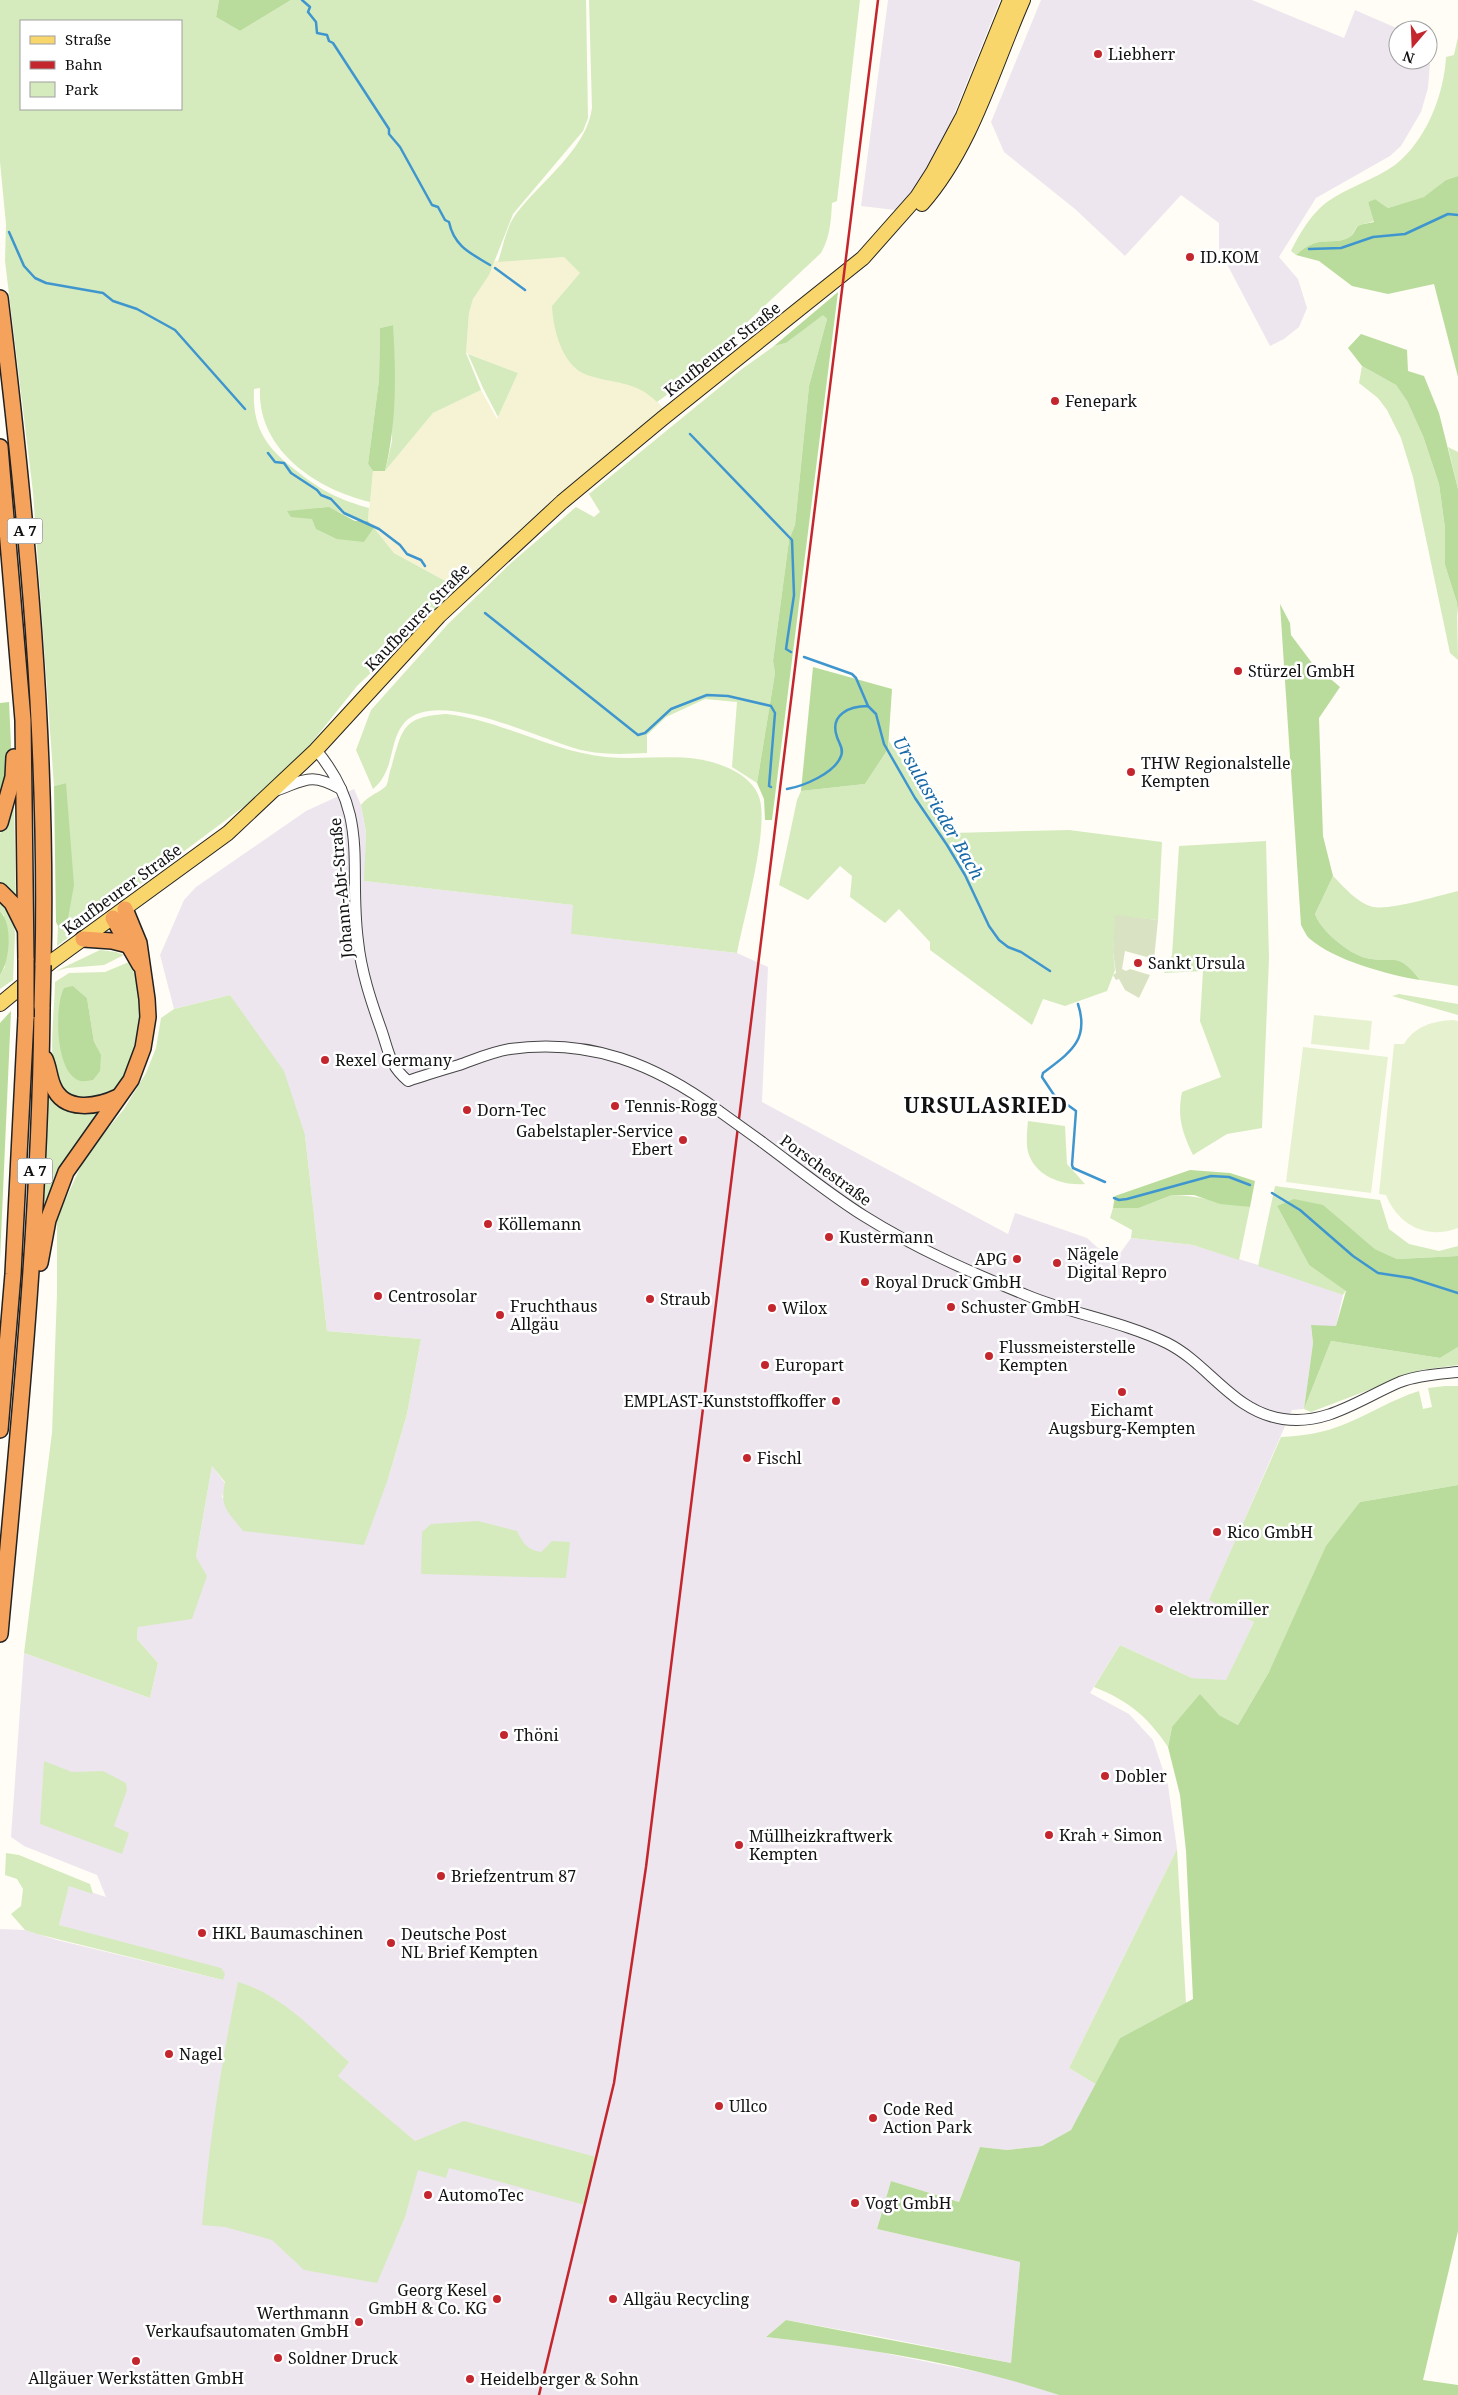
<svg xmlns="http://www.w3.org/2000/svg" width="1458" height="2395" viewBox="0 0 1458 2395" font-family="'Noto Serif',serif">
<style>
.industrial{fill:#eee6ef}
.farmland{fill:#f6f3d4}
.green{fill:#d5ebbd;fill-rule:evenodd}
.forest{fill:#b9dc9c}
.cemetery{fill:#d9e3c4}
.pitch{fill:#e6f2cf}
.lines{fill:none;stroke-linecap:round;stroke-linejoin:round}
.stream{stroke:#3f96cf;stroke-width:2.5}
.minor-casing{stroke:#444;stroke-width:12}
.major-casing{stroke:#222;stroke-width:16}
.highway-casing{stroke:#222;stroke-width:18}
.minor{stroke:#fff;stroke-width:10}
.major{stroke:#f9d66b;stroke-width:14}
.highway{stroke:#f5a25d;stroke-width:15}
.rail{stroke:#c4262e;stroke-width:2.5}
.minor-bridge-casing{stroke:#444;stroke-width:12;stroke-linecap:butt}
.highway-bridge-casing{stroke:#222;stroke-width:18;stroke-linecap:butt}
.minor-bridge{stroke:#fff;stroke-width:10}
.highway-bridge{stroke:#f5a25d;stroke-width:15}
.poi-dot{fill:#c4262e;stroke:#fff;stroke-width:2}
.labels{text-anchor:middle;stroke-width:5;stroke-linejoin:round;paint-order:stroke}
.shield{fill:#fff;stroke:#585858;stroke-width:1}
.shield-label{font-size:15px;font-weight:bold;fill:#111}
.poi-label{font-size:16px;fill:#111;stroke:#fff;text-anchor:start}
.street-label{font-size:16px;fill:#111;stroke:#fff}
.water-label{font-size:18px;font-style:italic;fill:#1768a6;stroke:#fff}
.district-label{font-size:21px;font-weight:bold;letter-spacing:1px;fill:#111;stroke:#fff}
</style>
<rect width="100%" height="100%" fill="#fffdf5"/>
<g class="industrial">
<polygon points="888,0 1000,0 934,164 903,211 861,206"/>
<polygon points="1041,0 1252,0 1344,38 1355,10 1401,30 1398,30 1398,60 1428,60 1428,46 1431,51 1428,88 1421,112 1401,146 1390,156 1316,198 1279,257 1298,279 1307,308 1299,327 1284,339 1270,346 1219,249 1219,223 1181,195 1125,256 1075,209 1004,152 991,122"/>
<polygon points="354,789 361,805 366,832 365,881 574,905 572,934 737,953 768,967 762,1102 1008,1234 1015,1213 1087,1238 1098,1248 1118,1256 1131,1238 1193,1245 1281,1272 1343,1295 1336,1326 1311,1326 1313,1343 1304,1409 1292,1410 1210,1599 1254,1622 1226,1681 1192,1678 1120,1645 1090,1693 1129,1714 1153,1740 1168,1785 1177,1849 1069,2068 1097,2085 1071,2130 1042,2146 1007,2150 980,2147 959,2202 891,2181 877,2229 1020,2262 1011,2363 881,2337 786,2320 766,2337 854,2347 938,2364 1009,2378 1059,2395 0,2395 0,1929 25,1930 57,1940 223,1980 123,1944 59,1925 69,1885 106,1897 97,1875 24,1846 11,1837 24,1653 150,1698 158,1663 137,1639 138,1627 196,1557 212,1466 225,1483 222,1498 388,1479 407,1414 421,1339 327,1331 305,1135 230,995 174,1009 160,955 184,900 196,887 306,811"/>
</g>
<polygon class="farmland" points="564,257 581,273 552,307 586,374 625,382 649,393 665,410 460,589 394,553 368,521 373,471 385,471 433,413 481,390 497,419 518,373 466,353 469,313 473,299 495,261"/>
<g class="green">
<path d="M0,0H219L216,17L240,31L291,0H586L588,118L583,131L513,214L489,275L473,299L469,313L466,353L481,390L433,413L385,471L392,441L393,325L380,328L379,380L368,464L373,471L370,502C316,489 257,450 260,388L254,389C252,429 267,449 298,472C322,491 340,500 369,508L368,521C346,521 338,506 319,508L312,519L364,542L374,528L394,553L460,589L357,686L309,746L254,799L57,946L58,926L67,924L66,783L54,786L33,492L5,261L6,224L0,162ZM21,21H181V109H21Z"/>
<path d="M589,0H860L837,201L832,203C831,221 830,237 821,253L678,387L657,402C635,380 613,384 587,375C562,366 553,329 552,306L580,273L564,257L498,262C503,247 506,227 516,214C540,182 587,149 592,108Z"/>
<path d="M1458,37V176L1446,180L1425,197L1388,208L1375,199L1368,202L1374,221C1369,223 1362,224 1358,226C1355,228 1354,233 1351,236C1334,248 1320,232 1296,255L1291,251C1299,234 1312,213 1327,202C1348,187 1374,180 1395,165C1426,141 1444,95 1446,57L1454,55Z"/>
<path d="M823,314L827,319L809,386L795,525L789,540L773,661L775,673L757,783L732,767L737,702L705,699L666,717L647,735V753C627,754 607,755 586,751C546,743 439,686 405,722C388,740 396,770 373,789L356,750L371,710L448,624L511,563L576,507L594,517L600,512L589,494L742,369L774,346L786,343Z"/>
<polygon points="468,354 518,373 498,417 483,388"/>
<polygon points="1362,366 1396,385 1407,401 1423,436 1439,484 1445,528 1445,565 1457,603 1458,660 1450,653 1413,477 1401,438 1387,410 1378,398 1359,383"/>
<polygon points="1448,447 1458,452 1458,489"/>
<path d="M446,714C502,720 551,752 606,757C636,760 667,755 697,759C720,762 754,775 760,800C768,833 744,917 737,953L571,934L573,905L364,881L366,832L361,805C367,796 379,793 386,786C388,783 389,775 390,771C403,731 399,717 446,714Z"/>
<polygon points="889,741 952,833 1069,830 1162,842 1158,920 1116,916 1113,952 1115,970 1107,991 1065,1006 1043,999 1032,1025 930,950 930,942 899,909 885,923 850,897 852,876 840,866 808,900 779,885 797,800 801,791 865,784 888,749"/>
<polygon points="14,800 16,904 0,887 0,834"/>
<path d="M1266,841L1269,958L1262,1128L1227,1134L1193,1155C1182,1132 1177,1117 1182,1092L1221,1077L1200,1021L1203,971L1164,973L1172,955L1179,846Z"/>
<path d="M1333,876C1344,887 1357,903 1373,907C1392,910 1437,896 1458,891V986L1420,980C1397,950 1395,964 1366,958C1349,954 1320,930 1315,914Z"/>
<polygon points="0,898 13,916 15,934 13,980 0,989 0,975 5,967 4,915 0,911"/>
<polygon points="100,950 116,952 124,955 104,965 67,968 56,971"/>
<path d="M129,962C132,969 137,978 139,986C146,1019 138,1079 105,1097C98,1101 91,1099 83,1098C73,1097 64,1094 58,1084C47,1067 55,1005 55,982L69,973L105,972ZM73,986L87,998L94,1042Z"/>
<polygon points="1399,994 1458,1004 1458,1015 1392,996"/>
<path d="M230,995L284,1071L305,1135L327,1331L421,1339L407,1414L388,1479L364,1545L243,1531C228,1512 219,1507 225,1482L212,1466L196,1557L207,1576L192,1619L138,1627L137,1639L158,1663L150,1698L24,1653L52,1433L57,1293V1218L86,1155L124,1109L146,1073L156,1048L161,1018L174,1009Z"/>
<polygon points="48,1088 104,1109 42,1221"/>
<path d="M1028,1121L1065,1126L1067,1164L1085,1184C1062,1186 1035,1176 1028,1152C1026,1143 1027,1131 1028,1121Z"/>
<polygon points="1275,1186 1380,1200 1389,1229 1409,1244 1439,1251 1458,1246 1458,1256 1397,1259 1375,1249 1357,1234 1277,1206 1309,1265 1346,1290 1343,1295 1258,1266"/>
<path d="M1172,1195C1199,1195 1223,1204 1250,1207L1239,1260L1193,1245L1131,1238L1132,1230L1110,1218L1113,1208H1139Z"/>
<polygon points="1331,1341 1440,1358 1458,1347 1458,1365 1421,1370 1311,1412 1304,1409"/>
<path d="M1445,1386H1458V1485L1360,1502L1269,1672L1238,1725L1219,1715L1172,1727L1168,1747C1147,1716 1129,1701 1094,1687L1120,1645L1192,1678L1226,1680L1254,1622L1209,1600L1281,1437C1303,1436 1324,1433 1345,1424C1370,1414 1393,1399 1419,1391L1423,1409L1432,1407L1428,1388Z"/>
<path d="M478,1521L517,1531C523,1543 527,1550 541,1552L552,1541L570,1542L566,1578L421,1574L422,1532L431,1524Z"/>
<polygon points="44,1761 72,1772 103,1771 126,1783 127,1790 114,1826 129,1833 122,1854 40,1824"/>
<polygon points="1177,1849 1186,2003 1120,2038 1097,2085 1069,2068"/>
<polygon points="6,1853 19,1855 90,1884 93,1894 69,1886 59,1925 221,1968 225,1974 223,1980 37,1934 25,1930 11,1914 21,1906 23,1889 17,1879 5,1875"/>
<path d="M238,1982C283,1995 315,2032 349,2062L338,2076L415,2141L464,2121L596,2157L585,2205L449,2168L446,2178L418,2170L405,2217L377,2283L304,2270L272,2240L225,2227L202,2225C209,2144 221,2063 238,1982Z"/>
</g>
<g class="forest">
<polygon points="219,0 291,0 240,31 216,17"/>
<path d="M1458,176V377L1434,284L1388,294L1352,286L1319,261L1296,255C1320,232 1334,248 1351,236C1354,234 1355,229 1358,226C1362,224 1369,223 1374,222L1368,202L1375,199L1388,208L1424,197L1446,180Z"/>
<polygon points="838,292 772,820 765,820 764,799 757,783 775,673 773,661 789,540 795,525 809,386 827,319 823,315 786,343 774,346"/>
<path d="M393,325C396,375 397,422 385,471H373L368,464L379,380L380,328Z"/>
<polygon points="1361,334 1407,350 1408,371 1424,376 1439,413 1458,489 1458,616 1457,603 1445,565 1445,528 1439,484 1423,436 1407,401 1396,385 1362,366 1348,348"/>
<polygon points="329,507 355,521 368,521 374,528 364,542 337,539 316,529 312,519 291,517 287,511"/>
<path d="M1280,604L1290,623L1291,635L1312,663L1340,687L1319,718L1323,836L1333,876L1315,914C1320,930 1349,954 1366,958C1395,964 1397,950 1420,980C1388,975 1334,960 1310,939C1306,936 1304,930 1301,925Z"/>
<polygon points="813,667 892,689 888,749 865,784 801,791"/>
<polygon points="9,702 11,745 9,776 0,812 0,703"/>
<polygon points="66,783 74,885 67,924 58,926 56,922 54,786"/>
<path d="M0,911C13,924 10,961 0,975Z"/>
<path d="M73,986L87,998L94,1042L101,1055L100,1071L93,1080C90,1080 85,1082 81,1081C55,1075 54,1007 64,988Z"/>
<polygon points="11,1011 0,1259 0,1023"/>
<polygon points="1190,1170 1230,1173 1255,1181 1250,1207 1220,1204 1194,1195 1172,1195 1139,1208 1113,1208 1115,1196"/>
<polygon points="1294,1199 1323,1205 1375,1249 1397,1259 1458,1256 1458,1347 1440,1358 1331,1341 1304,1409 1313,1343 1311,1325 1336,1326 1346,1291 1309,1265 1277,1206"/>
<path d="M1458,1485V2231L1423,2380L1458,2385V2395H1059C964,2363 865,2348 766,2337L786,2320L1011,2363L1020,2262L877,2229L891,2181L959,2202L980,2147L1007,2150L1042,2146L1071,2130L1120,2038L1193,1999L1186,1851L1180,1795L1168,1747L1172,1727L1200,1694L1219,1715L1238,1725L1269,1672L1326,1546L1360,1502Z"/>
</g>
<polygon class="cemetery" points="1115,915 1158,920 1154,959 1125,951 1122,969 1126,971 1130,969 1150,975 1139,998 1125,990 1119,979 1116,980 1113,975 1116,973 1113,952"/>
<g class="pitch">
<polygon points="1314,1015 1372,1021 1369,1050 1311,1044"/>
<path d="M1453,1020L1458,1021V1228C1427,1240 1398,1225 1386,1195L1379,1194L1394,1044H1404C1415,1026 1433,1021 1453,1020Z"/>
<polygon points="1303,1047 1388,1057 1371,1193 1286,1182"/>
</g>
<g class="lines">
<g class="stream">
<path d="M302,0L310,7L308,12L316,22L317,33L327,35L329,41L333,43L389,129V134L400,147L432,205L438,207L445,220L449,222C454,246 470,253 490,265"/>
<polyline points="9,232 24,266 35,278 46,283 103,293 113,301 137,309 175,330 245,409"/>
<polyline points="1309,249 1341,248 1373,237 1405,234 1448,214 1458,215"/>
<polyline points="495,268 525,290"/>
<polyline points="690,434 792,540 794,595 786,649 791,652"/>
<polyline points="268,453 275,462 284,463 291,473 317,490 321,495 331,499 344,513 379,529 400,545 407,554 421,560 425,566"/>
<polyline points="485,613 638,735 645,733 671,709 707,695 728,696 771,706 775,713 769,786 771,787"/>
<polyline points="804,657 852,674 856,678 868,706"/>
<path d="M787,789C804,786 835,773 841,756C844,749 839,743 837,737C829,714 850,706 868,706L876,714L884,744L915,798L947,845L965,875L989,926L999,940L1008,947L1021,952L1050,971"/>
<path d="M1078,1004C1090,1041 1069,1053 1043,1073L1042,1077L1054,1095L1076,1111L1072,1165L1073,1168L1105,1182"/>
<polyline points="1272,1193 1300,1210 1353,1256 1378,1273 1411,1278 1458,1293"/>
<polyline points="1114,1198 1119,1200 1127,1199 1211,1176 1229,1177 1250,1185"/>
</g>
<g class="minor-casing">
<g id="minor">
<path d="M316,750C371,815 348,866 358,941C361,971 371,1001 381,1029C389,1052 389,1065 408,1081C425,1075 442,1070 459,1065C476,1059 492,1052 510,1049C590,1038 655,1064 719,1111"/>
<path d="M275,791C306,780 310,772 341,789"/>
<path d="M762,1142C796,1167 829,1194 864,1216C915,1248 970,1272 1026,1295C1071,1314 1122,1321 1167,1343C1209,1364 1233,1412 1283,1419C1326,1426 1362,1398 1400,1382C1419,1375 1439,1374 1458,1372"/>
</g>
</g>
<g class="major-casing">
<g id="major">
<path d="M922,204C972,147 993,68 1023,0"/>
<polyline points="0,1004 51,962 228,833 316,750 439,616 562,502 663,418 863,258 917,197 933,172 963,116 1010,0"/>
</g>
</g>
<g class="highway-casing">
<g id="highway">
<path d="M0,298C27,519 48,742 43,965"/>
<polyline points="0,447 23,720 26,960"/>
<polyline points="0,823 13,777 14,757"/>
<polyline points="0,891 12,903 25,929"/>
<polyline points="113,918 140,965"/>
<polyline points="83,939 112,941 128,945"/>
<path d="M45,1059C49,1068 49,1077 53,1086C64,1113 97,1107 118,1097"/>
<polyline points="40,1263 48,1220 66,1172 131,1080 143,1048 148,1017 147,999 139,943 125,909"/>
<polyline points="0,1430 13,1274 26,1017"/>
<path d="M0,1634C19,1426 40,1216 42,1007"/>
</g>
</g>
<use href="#minor" class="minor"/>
<use href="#major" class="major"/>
<use href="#highway" class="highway"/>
<polyline class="rail" points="539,2395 614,2083 646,1867 878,0"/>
<g class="minor-bridge-casing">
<polyline id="minor-bridge" points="719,1111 762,1142"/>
</g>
<g class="highway-bridge-casing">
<g id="highway-bridge">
<polyline points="42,1007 43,965"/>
<polyline points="26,1017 26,960"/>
</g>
</g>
<use href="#minor-bridge" class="minor-bridge"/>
<use href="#highway-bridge" class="highway-bridge"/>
</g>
<g class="poi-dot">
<circle cx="1098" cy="54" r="5"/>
<circle cx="1190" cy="257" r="5"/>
<circle cx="1055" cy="401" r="5"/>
<circle cx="1238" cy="671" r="5"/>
<circle cx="1131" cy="772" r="5"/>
<circle cx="1138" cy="963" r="5"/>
<circle cx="325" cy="1060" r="5"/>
<circle cx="615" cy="1106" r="5"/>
<circle cx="467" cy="1110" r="5"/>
<circle cx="683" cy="1140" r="5"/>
<circle cx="488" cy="1224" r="5"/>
<circle cx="829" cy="1237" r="5"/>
<circle cx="1017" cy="1259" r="5"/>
<circle cx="1057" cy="1263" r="5"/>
<circle cx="865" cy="1282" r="5"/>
<circle cx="378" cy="1296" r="5"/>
<circle cx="650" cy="1299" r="5"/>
<circle cx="951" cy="1307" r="5"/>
<circle cx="772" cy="1308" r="5"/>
<circle cx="500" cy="1315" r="5"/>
<circle cx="989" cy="1356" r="5"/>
<circle cx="765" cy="1365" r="5"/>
<circle cx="1122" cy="1392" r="5"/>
<circle cx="836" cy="1401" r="5"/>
<circle cx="747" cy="1458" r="5"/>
<circle cx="1217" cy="1532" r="5"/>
<circle cx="1159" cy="1609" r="5"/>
<circle cx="504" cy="1735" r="5"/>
<circle cx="1105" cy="1776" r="5"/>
<circle cx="1049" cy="1835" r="5"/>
<circle cx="739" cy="1845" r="5"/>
<circle cx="441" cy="1876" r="5"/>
<circle cx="202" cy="1933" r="5"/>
<circle cx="391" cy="1943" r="5"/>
<circle cx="169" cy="2054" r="5"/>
<circle cx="719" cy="2106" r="5"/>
<circle cx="873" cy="2118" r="5"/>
<circle cx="428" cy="2195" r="5"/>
<circle cx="855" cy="2203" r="5"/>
<circle cx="497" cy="2299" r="5"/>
<circle cx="613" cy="2299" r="5"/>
<circle cx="359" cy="2322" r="5"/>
<circle cx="278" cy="2358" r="5"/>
<circle cx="136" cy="2361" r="5"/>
<circle cx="470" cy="2379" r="5"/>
</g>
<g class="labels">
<g class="shield">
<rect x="7.5" y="518.5" width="35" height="25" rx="4"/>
<rect x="17.5" y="1158.5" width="35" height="25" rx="4"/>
</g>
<g class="shield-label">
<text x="25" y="536">A 7</text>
<text x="35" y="1176">A 7</text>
</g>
<g class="poi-label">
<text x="1108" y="60">Liebherr</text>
<text x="1200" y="263">ID.KOM</text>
<text x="1065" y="407">Fenepark</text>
<text x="1248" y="677">Stürzel GmbH</text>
<text x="1141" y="769">THW Regionalstelle<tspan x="1141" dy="18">Kempten</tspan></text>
<text x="1148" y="969">Sankt Ursula</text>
<text x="335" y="1066">Rexel Germany</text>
<text x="625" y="1112">Tennis-Rogg</text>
<text x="477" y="1116">Dorn-Tec</text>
<text x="673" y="1137" text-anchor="end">Gabelstapler-Service<tspan x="673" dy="18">Ebert</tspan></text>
<text x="498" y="1230">Köllemann</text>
<text x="839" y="1243">Kustermann</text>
<text x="1067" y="1260">Nägele<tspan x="1067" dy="18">Digital Repro</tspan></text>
<text x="1007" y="1265" text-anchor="end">APG</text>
<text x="875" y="1288">Royal Druck GmbH</text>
<text x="388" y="1302">Centrosolar</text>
<text x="660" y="1305">Straub</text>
<text x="510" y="1312">Fruchthaus<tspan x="510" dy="18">Allgäu</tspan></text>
<text x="961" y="1313">Schuster GmbH</text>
<text x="782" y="1314">Wilox</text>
<text x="999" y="1353">Flussmeisterstelle<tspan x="999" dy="18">Kempten</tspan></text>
<text x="775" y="1371">Europart</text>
<text x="826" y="1407" text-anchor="end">EMPLAST-Kunststoffkoffer</text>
<text x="1122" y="1416" text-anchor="middle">Eichamt<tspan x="1122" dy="18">Augsburg-Kempten</tspan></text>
<text x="757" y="1464">Fischl</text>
<text x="1227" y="1538">Rico GmbH</text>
<text x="1169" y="1615">elektromiller</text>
<text x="514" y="1741">Thöni</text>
<text x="1115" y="1782">Dobler</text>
<text x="1059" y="1841">Krah + Simon</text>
<text x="749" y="1842">Müllheizkraftwerk<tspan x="749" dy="18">Kempten</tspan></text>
<text x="451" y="1882">Briefzentrum 87</text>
<text x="212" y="1939">HKL Baumaschinen</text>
<text x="401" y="1940">Deutsche Post<tspan x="401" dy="18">NL Brief Kempten</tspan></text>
<text x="179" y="2060">Nagel</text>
<text x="729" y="2112">Ullco</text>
<text x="883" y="2115">Code Red<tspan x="883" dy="18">Action Park</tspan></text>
<text x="438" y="2201">AutomoTec</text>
<text x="865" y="2209">Vogt GmbH</text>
<text x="487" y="2296" text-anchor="end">Georg Kesel<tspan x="487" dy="18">GmbH &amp; Co. KG</tspan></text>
<text x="623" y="2305">Allgäu Recycling</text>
<text x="349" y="2319" text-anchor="end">Werthmann<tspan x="349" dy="18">Verkaufsautomaten GmbH</tspan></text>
<text x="288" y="2364">Soldner Druck</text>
<text x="136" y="2384" text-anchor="middle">Allgäuer Werkstätten GmbH</text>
<text x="480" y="2385">Heidelberger &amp; Sohn</text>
</g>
<g class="street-label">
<text transform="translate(722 349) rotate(-38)" y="6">Kaufbeurer Straße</text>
<text transform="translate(417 617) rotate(-46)" y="6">Kaufbeurer Straße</text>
<text transform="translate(341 888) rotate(-95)" y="6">Johann-Abt-Straße</text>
<text transform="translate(122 889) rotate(-36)" y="6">Kaufbeurer Straße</text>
<text transform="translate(826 1170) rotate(36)" y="6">Porschestraße</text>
</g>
<g class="water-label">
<text transform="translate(938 808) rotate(60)" y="6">Ursulasrieder Bach</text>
</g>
<g class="district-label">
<text x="986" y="1113">URSULASRIED</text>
</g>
</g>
<rect x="20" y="20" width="162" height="90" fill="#ffffff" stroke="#a0a0a0"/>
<rect x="30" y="36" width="25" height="8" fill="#f9d66b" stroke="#a0a0a0"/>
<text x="65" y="45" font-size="15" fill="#111111">Straße</text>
<rect x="30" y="61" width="25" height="8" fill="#c4262e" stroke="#a0a0a0"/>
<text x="65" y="70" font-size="15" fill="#111111">Bahn</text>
<rect x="30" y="82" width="25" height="15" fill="#d5ebbd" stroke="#a0a0a0"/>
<text x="65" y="95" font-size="15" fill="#111111">Park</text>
<g transform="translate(1413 45) rotate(199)"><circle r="24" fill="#ffffff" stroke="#a0a0a0"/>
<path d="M0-4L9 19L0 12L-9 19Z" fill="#c4262e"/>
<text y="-8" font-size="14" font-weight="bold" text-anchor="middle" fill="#111111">N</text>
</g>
</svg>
